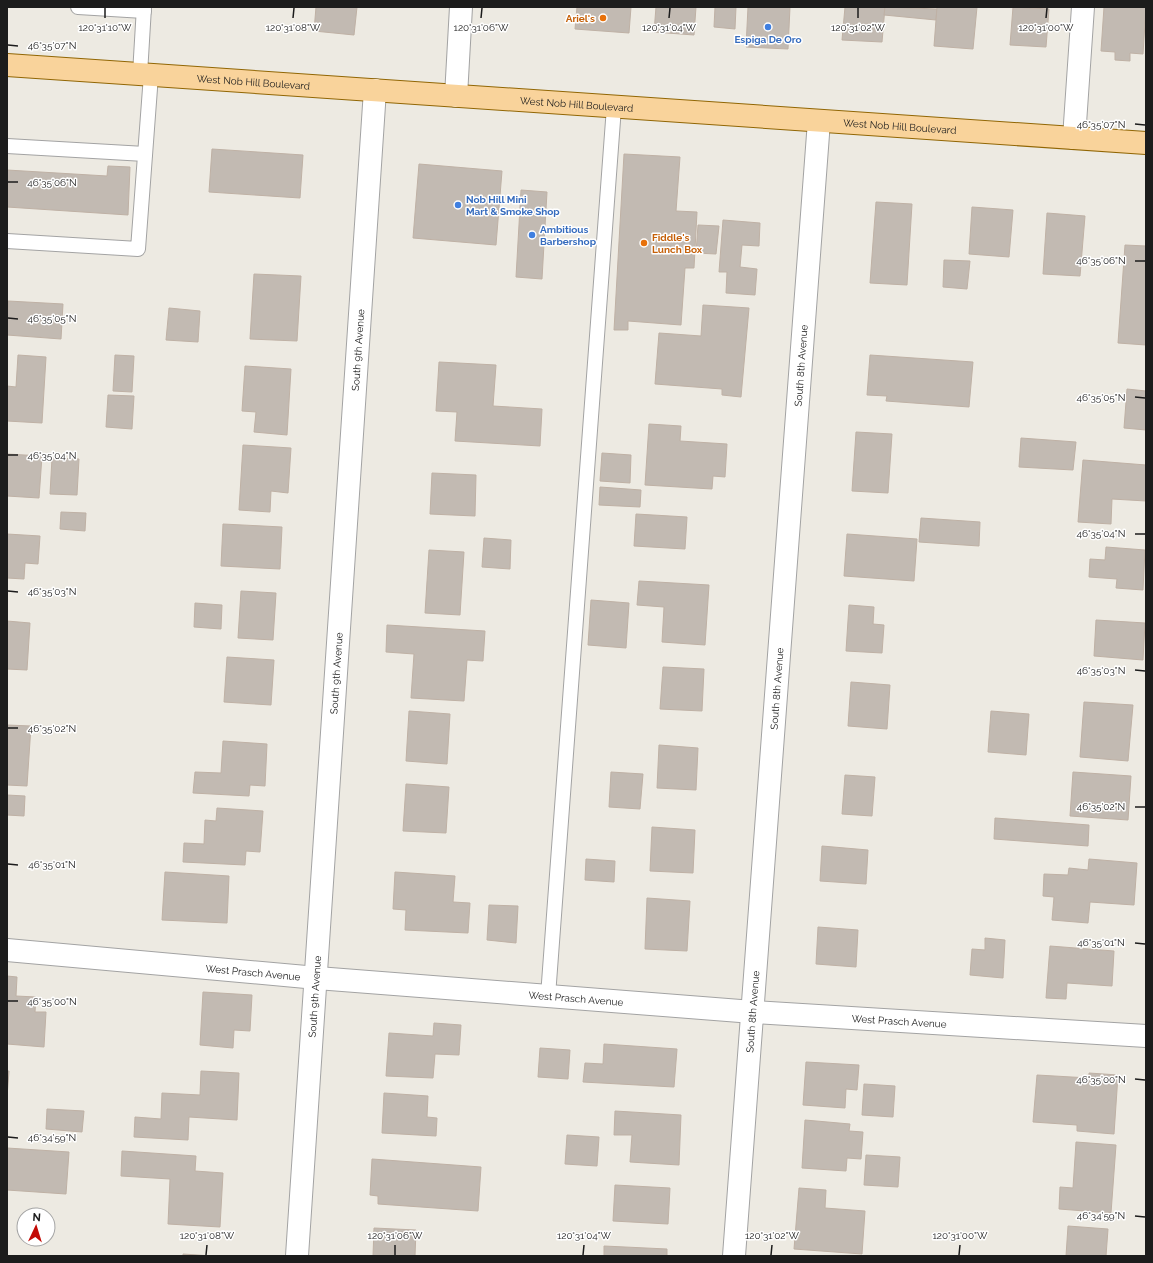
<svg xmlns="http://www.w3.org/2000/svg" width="1153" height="1263" viewBox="0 0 1153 1263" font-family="Raleway,sans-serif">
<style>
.building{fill:#c2bab2;stroke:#bfb1a5}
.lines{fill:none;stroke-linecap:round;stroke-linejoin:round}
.service-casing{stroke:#a3a3a3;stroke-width:16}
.minor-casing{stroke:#a3a3a3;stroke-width:24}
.primary-casing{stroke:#916604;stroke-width:24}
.service{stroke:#fff;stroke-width:14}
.minor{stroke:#fff;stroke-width:22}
.primary{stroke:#f9d39b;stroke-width:22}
.ticks{fill:none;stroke:#1c1c1c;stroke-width:1.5}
.food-dot{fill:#e8710a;stroke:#fff;stroke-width:1.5}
.shop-dot{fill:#3f7fe0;stroke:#fff;stroke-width:1.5}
.labels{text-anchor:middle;stroke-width:3;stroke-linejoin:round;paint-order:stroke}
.food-label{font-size:10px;font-weight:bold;fill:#c56008;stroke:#fff;text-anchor:end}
.shop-label{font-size:10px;font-weight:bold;fill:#366cbe;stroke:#fff;text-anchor:start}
.street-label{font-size:10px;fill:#1c1c1c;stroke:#fff}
.ticks-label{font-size:10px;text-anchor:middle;fill:#1c1c1c;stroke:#fff;stroke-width:3;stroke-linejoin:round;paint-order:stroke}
</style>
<rect width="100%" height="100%" fill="#edeae2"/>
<g class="building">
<polygon points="316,7 357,7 354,35 314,31"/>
<polygon points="577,7 631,7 629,33 575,29"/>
<polygon points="656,7 696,7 694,35 654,32"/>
<polygon points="715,7 736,7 735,29 714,27"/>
<polygon points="748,7 790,7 788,49 746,47"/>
<polygon points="845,7 885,7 882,42 842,40"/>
<polygon points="885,7 937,9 936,20 884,15"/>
<polygon points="937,7 977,7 973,49 934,46"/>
<polygon points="1013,7 1049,9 1046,47 1010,45"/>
<polygon points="1104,7 1146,7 1143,54 1130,53 1130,61 1115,60 1115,52 1101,51"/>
<polygon points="212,149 303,155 300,198 209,192"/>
<polygon points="624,154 680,157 676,211 697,212 694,268 685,268 681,325 628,321 628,330 614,330"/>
<polygon points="419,164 502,171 496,245 413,238"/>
<polygon points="108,166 130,167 128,215 7,207 7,170 107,176"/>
<polygon points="521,190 547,192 542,279 516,277"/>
<polygon points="876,202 912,204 907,285 870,283"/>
<polygon points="972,207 1013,210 1009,257 969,254"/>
<polygon points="1047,213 1085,216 1080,276 1043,274"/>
<polygon points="723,220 760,223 759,246 742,245 740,267 757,269 755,295 726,293 727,272 719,272"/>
<polygon points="698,225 719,226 716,254 696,253"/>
<polygon points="1125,245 1146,246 1146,345 1118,343"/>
<polygon points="944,260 970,261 967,289 943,287"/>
<polygon points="254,274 301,276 297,341 250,339"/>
<polygon points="8,301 63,304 61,339 7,335"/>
<polygon points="703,305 749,308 741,397 722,395 722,389 655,384 659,333 701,336"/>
<polygon points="169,308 200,311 198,342 166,340"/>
<polygon points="18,355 46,357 42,423 7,421 7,386 16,387"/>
<polygon points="115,355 134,356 132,392 113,391"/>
<polygon points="870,355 973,362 969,407 886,401 887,396 867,395"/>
<polygon points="439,362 496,365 493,406 542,409 540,446 455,441 457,412 436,411"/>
<polygon points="245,366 291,369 287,435 254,432 256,412 242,411"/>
<polygon points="1127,389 1146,391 1146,430 1124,428"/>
<polygon points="108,395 134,396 132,429 106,427"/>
<polygon points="649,424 681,426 680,441 727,444 725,477 713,476 712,489 645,485"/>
<polygon points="856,432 892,434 888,493 852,491"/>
<polygon points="1021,438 1076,442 1073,470 1019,467"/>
<polygon points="243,445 291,448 288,493 271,491 270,512 239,510"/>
<polygon points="602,453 631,455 630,483 600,481"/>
<polygon points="7,454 42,456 39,498 7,496"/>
<polygon points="52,458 79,459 77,495 50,494"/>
<polygon points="1083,460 1146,465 1146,501 1112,499 1111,524 1078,522"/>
<polygon points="432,473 476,475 475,516 430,514"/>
<polygon points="600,487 641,490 640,507 599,505"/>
<polygon points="61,512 86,513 85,531 60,529"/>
<polygon points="636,514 687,517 685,549 634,546"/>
<polygon points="921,518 980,522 979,546 919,542"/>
<polygon points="223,524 282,527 280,569 221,566"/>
<polygon points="7,534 40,536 38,564 25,563 24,579 7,578"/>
<polygon points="847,534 917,539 914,581 844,576"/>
<polygon points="484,538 511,540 510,569 482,567"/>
<polygon points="1106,547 1145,550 1143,590 1116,588 1117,579 1089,577 1090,559 1105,560"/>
<polygon points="429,550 464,552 460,615 425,613"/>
<polygon points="639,581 709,585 705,645 662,642 664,607 637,605"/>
<polygon points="241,591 276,593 273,640 238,638"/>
<polygon points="591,600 629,603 626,648 588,645"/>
<polygon points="195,603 222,605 221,629 194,627"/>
<polygon points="849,605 874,607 873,624 884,625 882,653 846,651"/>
<polygon points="1096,620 1145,623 1143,660 1094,656"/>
<polygon points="7,621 30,623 27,670 7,669"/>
<polygon points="387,625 485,631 483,661 467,660 464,701 411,698 414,654 386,652"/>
<polygon points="227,657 274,660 271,705 224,702"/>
<polygon points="663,667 704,669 702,711 660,709"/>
<polygon points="851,682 890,685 887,729 848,726"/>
<polygon points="1084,702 1133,705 1128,761 1080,757"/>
<polygon points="409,711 450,714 447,764 406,761"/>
<polygon points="991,711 1029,714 1026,755 988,752"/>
<polygon points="7,725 31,726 27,786 7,785"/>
<polygon points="223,741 267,744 265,786 250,785 249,796 193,793 195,772 221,773"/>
<polygon points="659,745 698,748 696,790 657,788"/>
<polygon points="611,772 643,774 640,809 609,807"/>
<polygon points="1073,772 1131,776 1128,820 1070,816"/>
<polygon points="845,775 875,777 872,816 842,814"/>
<polygon points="406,784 449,787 446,833 403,831"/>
<polygon points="7,795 25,796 24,816 7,815"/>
<polygon points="217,808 263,811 260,852 246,851 245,865 183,862 184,843 204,844 205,820 216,821"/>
<polygon points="995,818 1089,825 1088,846 994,839"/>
<polygon points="652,827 695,830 693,873 650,871"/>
<polygon points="822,846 868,850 866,884 820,881"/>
<polygon points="586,859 615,861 614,882 585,880"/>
<polygon points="1089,859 1137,863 1134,905 1090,902 1088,923 1052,920 1054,897 1043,896 1044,874 1068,875 1069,868 1088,870"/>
<polygon points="165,872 229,876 227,923 162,920"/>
<polygon points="395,872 455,876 453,902 470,903 468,933 405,930 406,910 393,909"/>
<polygon points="647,898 690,901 687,951 645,949"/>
<polygon points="489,905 518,906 516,943 487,940"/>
<polygon points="818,927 858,930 856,967 816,964"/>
<polygon points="985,938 1005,940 1003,978 970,975 972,949 985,950"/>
<polygon points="1050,946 1114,951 1112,986 1067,983 1066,999 1046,998"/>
<polygon points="7,976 17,977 16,996 36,997 35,1012 46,1012 44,1047 7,1044"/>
<polygon points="203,992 252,995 250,1031 234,1030 233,1048 200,1045"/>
<polygon points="434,1023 461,1025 459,1055 435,1054 433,1078 386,1076 389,1033 433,1036"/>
<polygon points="604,1044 677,1049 674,1087 583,1082 585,1063 603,1064"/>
<polygon points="540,1048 570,1050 568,1079 538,1077"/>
<polygon points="806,1062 859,1065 857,1090 846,1089 845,1108 803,1105"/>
<polygon points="7,1071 9,1071 7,1097"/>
<polygon points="201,1071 239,1073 237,1120 189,1117 188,1140 134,1137 135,1117 161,1119 162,1093 200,1095"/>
<polygon points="1089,1073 1118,1075 1114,1134 1077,1131 1077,1125 1033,1122 1037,1075 1089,1078"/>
<polygon points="864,1084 895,1086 893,1117 862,1115"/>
<polygon points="384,1093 428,1096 427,1117 437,1118 436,1136 382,1133"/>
<polygon points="47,1109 84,1111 82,1132 46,1129"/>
<polygon points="615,1111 681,1115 679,1165 630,1162 632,1135 614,1135"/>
<polygon points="805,1120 850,1124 849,1131 863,1132 861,1159 847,1158 846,1171 802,1168"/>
<polygon points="567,1135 599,1137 597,1166 565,1164"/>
<polygon points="1076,1142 1116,1145 1111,1213 1059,1209 1060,1187 1073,1188"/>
<polygon points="7,1148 69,1152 66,1194 7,1190"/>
<polygon points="122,1151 196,1156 195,1171 223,1173 220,1227 168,1224 170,1179 121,1176"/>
<polygon points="866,1155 900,1157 898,1187 864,1185"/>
<polygon points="372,1159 481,1167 478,1211 378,1204 378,1196 370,1195"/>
<polygon points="615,1185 670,1188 668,1224 613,1221"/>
<polygon points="799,1188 826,1190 825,1208 865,1211 862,1254 794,1249"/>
<polygon points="1068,1226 1108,1229 1106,1256 1066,1256"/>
<polygon points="374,1228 416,1230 415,1256 373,1256"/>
<polygon points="604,1246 667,1249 667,1256 604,1256"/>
<polygon points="183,1254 212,1256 183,1256"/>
</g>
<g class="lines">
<g class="service-casing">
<g id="service">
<polyline points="78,7 144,11"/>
<polyline points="140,74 144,7"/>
<polyline points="7,146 145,154"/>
<polyline points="7,241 138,249 151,75"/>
<polyline points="548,996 614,107"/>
</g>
</g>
<g class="minor-casing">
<g id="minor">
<polyline points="456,96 461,7"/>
<polyline points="1074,138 1083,7"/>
<path id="s1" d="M7,950L317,978L753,1012L1146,1036"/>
<path id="s2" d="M297,1256L375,90"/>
<path id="s3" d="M734,1256L819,121"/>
</g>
</g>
<g class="primary-casing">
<g id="primary">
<path id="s4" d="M7,65L1146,143"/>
</g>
</g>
<use href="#service" class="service"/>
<use href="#minor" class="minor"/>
<use href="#primary" class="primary"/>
</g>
<path class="ticks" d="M105,18V8M293,18L294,8M481,18L482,8M669,18L670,8M858,18V8M1046,18L1047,8M8,45L18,46M1135,124L1145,125M8,182H18M1135,261H1145M8,318L18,319M1135,397L1145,398M8,455H18M1135,534H1145M8,591L18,592M1135,670L1145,671M8,728H18M1135,807H1145M8,864L18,865M1135,943L1145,944M8,1001H18M1135,1079L1145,1080M8,1137L18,1138M1135,1216L1145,1217M206,1255L207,1245M395,1255V1245M583,1255L584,1245M771,1255L772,1245M959,1255L960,1245"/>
<g class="food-dot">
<circle cx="603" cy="18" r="4"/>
<circle cx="644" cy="243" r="4"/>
</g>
<g class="shop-dot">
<circle cx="768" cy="27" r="4"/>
<circle cx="458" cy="205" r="4"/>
<circle cx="532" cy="235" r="4"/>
</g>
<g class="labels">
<g class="food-label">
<text x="595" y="22">Ariel's</text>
<text x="652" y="241" text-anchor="start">Fiddle's<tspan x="652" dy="12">Lunch Box</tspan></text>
</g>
<g class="shop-label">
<text x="768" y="43" text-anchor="middle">Espiga De Oro</text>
<text x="466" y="203">Nob Hill Mini<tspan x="466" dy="12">Mart &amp; Smoke Shop</tspan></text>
<text x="540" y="233">Ambitious<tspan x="540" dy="12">Barbershop</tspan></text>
</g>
<g class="street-label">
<text dy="4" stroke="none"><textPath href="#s4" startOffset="247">West Nob Hill Boulevard</textPath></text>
<text dy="4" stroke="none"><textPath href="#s4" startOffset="571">West Nob Hill Boulevard</textPath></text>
<text dy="4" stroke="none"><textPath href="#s4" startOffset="895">West Nob Hill Boulevard</textPath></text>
<text dy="4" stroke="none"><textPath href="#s2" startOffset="908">South 9th Avenue</textPath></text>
<text dy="4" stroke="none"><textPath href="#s3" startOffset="893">South 8th Avenue</textPath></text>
<text dy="4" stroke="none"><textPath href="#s2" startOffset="584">South 9th Avenue</textPath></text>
<text dy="4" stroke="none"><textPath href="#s3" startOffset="569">South 8th Avenue</textPath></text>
<text dy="4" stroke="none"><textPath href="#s1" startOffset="247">West Prasch Avenue</textPath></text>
<text dy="4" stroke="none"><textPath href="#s2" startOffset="260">South 9th Avenue</textPath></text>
<text dy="4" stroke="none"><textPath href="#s1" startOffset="571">West Prasch Avenue</textPath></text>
<text dy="4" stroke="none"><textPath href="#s3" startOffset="245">South 8th Avenue</textPath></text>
<text dy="4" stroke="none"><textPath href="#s1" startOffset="895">West Prasch Avenue</textPath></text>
</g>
</g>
<g class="ticks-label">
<text x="105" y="31">120°31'10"W</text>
<text x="293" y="31">120°31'08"W</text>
<text x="481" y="31">120°31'06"W</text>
<text x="669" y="31">120°31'04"W</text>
<text x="858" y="31">120°31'02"W</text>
<text x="1046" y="31">120°31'00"W</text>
<text x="52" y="49">46°35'07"N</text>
<text x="1101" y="128">46°35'07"N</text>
<text x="52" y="186">46°35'06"N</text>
<text x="1101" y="264">46°35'06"N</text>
<text x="52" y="322">46°35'05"N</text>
<text x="1101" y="401">46°35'05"N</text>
<text x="52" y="459">46°35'04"N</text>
<text x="1101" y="537">46°35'04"N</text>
<text x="52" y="595">46°35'03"N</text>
<text x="1101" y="674">46°35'03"N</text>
<text x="52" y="732">46°35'02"N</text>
<text x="1101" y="810">46°35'02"N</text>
<text x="52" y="868">46°35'01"N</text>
<text x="1101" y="946">46°35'01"N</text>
<text x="52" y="1005">46°35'00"N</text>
<text x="1101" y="1083">46°35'00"N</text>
<text x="52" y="1141">46°34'59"N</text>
<text x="1101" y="1219">46°34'59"N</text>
<text x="207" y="1239">120°31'08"W</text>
<text x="395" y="1239">120°31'06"W</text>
<text x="584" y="1239">120°31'04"W</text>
<text x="772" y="1239">120°31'02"W</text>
<text x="960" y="1239">120°31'00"W</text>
</g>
<rect width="1153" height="1263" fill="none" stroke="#1c1c1c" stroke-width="16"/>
<g transform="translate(36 1227) rotate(4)"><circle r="19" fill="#ffffff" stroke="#a4a4a4"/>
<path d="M0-3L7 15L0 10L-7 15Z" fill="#c30a05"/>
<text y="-6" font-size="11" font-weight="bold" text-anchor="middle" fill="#1c1c1c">N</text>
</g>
</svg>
